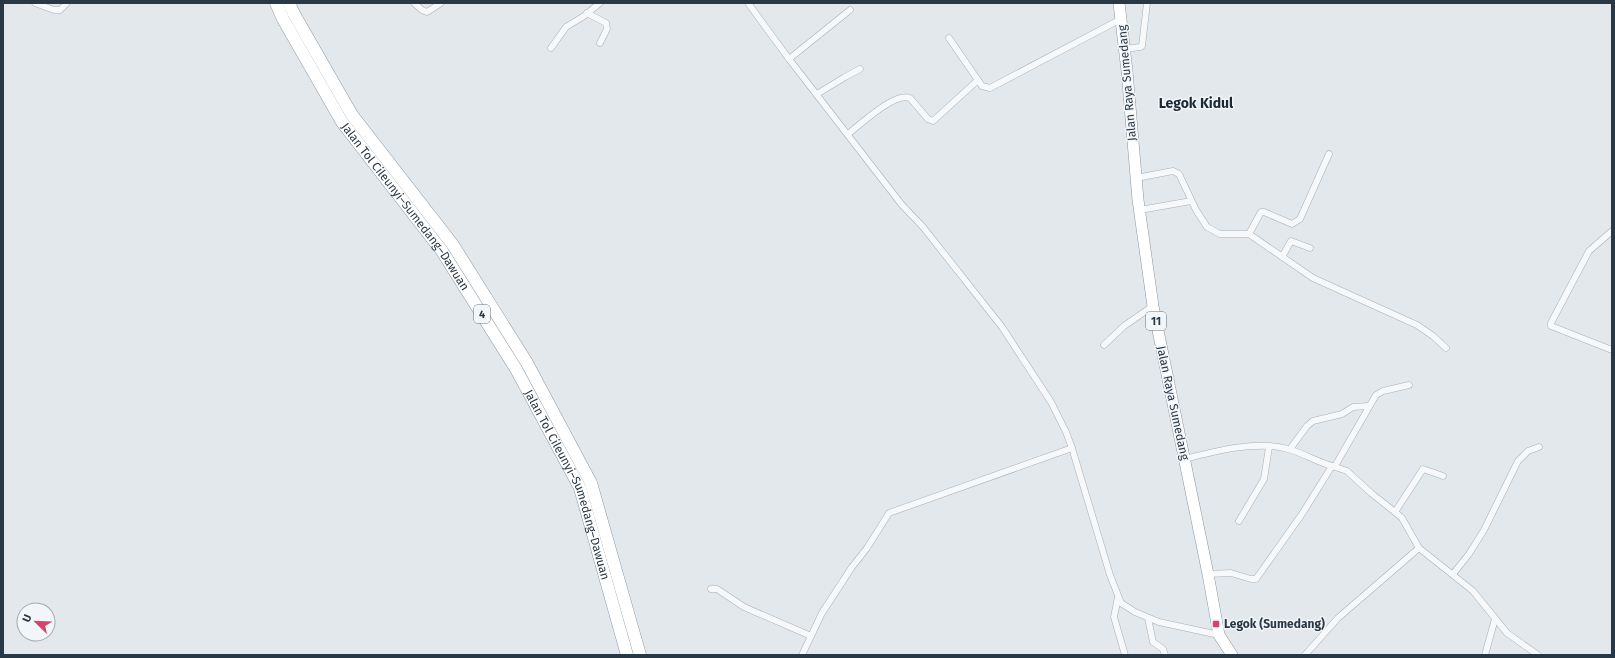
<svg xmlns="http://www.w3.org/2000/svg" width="1615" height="658" viewBox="0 0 1615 658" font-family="'Fira Sans',sans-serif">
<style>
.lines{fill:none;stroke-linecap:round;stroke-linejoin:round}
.minor-casing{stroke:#a7b0b7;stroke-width:7}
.trunk-casing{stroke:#8997a3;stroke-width:12}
.motorway-casing{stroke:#8997a3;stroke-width:13}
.minor{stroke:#f6f8f9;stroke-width:6}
.trunk{stroke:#fff;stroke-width:11}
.motorway{stroke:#fff;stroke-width:12}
.poi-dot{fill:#d6436f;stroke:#f3f6f9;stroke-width:1.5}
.labels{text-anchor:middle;stroke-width:3;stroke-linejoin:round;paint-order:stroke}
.shield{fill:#f3f6f9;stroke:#66717b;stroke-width:1}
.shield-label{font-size:11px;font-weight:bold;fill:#293845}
.street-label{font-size:12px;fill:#293845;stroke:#f3f6f9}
.poi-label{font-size:12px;font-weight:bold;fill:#293845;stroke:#f3f6f9;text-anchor:start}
.quarter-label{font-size:14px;font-weight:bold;fill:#1b2836;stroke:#f3f6f9}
</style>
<rect width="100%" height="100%" fill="#e3e8ec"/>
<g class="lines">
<g class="minor-casing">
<g id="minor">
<polyline points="35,3 54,10 60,10 67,3"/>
<polyline points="414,3 422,10 427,12 441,3"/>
<polyline points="748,3 789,59 902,205 923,227 1002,327 1051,402 1066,432 1072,448 1110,575 1121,603 1135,612 1159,622 1219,635"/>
<polyline points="587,13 606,23 607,29 600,43"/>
<polyline points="949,38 982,86 990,88 1121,19"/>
<polyline points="551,48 566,27 584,16 600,3"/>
<polyline points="1125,49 1140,47 1142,46 1147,3"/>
<polyline points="789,59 850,10"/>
<polyline points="817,94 845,77 860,69"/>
<path d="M848,134C860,125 894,92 910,98L928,119L933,121L978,80"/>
<polyline points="1136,178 1173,171 1179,174 1196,210 1207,227 1220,234 1249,234 1313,278 1417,325 1433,336 1446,348"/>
<polyline points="1140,210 1191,201"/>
<polyline points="1612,231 1589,251 1551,323 1551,326 1612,350"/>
<polyline points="1249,234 1261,212 1264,212 1292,224 1300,219 1329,154"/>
<polyline points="1282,257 1291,241 1310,248"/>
<polyline points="1104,345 1124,326 1153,306"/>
<polyline points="1290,449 1307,426 1313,421 1342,414 1353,407 1369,406"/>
<path d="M1185,459C1215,451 1257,440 1288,449C1303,453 1317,462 1332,466L1302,514L1256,579H1251L1231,573L1208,574"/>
<polyline points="1332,466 1347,471 1371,493 1395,512 1402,518 1419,548 1473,591 1507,633 1538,655"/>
<polyline points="1335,466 1376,395 1383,391 1409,385"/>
<polyline points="1395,512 1423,469 1443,476"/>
<polyline points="1239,521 1264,479 1269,447"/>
<polyline points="1453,574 1469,554 1484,530 1518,461 1528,451 1539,447"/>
<polyline points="711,589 717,589 744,607 811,636"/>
<polyline points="1118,597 1114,617 1125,655"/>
<polyline points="1148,618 1153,642 1163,649 1165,655"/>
<polyline points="802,655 822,613 852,567 867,548 889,513 1072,448"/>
<polyline points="1305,655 1338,618 1419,548"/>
<polyline points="1485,655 1495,619"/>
</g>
</g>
<g class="trunk-casing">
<polyline id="trunk" points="1119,3 1127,71 1138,200 1153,306 1208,574 1219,635 1232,655"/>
</g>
<g class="motorway-casing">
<g id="motorway">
<path id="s1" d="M276,3L283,19L342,122L442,251L516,369L580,488L627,655"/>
<polyline points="289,3 294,14 352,115 453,245 527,363 591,483 640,655"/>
</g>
</g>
<use href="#minor" class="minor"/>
<use href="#trunk" class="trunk"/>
<use href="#motorway" class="motorway"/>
</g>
<rect class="poi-dot" x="1212" y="620" width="8" height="8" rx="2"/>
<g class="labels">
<g class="shield">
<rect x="474" y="305" width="16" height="18" rx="3"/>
<rect x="1146" y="312" width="20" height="18" rx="3"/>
</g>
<g class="shield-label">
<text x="482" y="318">4</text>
<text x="1156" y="325">11</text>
</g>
<g class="street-label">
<text transform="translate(1127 83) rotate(-95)" y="4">Jalan Raya Sumedang</text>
<text dy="4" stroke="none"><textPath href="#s1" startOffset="242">Jalan Tol Cileunyi–Sumedang–Dawuan</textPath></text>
<text transform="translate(1173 403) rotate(78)" y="4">Jalan Raya Sumedang</text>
<text dy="4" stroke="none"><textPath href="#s1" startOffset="566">Jalan Tol Cileunyi–Sumedang–Dawuan</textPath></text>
</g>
<g class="poi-label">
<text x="1224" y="628">Legok (Sumedang)</text>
</g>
<g class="quarter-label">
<text x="1196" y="108">Legok Kidul</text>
</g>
</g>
<rect width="1615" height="658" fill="none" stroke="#293845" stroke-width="8"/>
<g transform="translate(36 622) rotate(293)"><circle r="19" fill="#f3f6f9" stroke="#a2aab1"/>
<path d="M0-3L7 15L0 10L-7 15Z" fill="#d6436f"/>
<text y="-6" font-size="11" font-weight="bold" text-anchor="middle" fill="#293845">U</text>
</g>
</svg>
